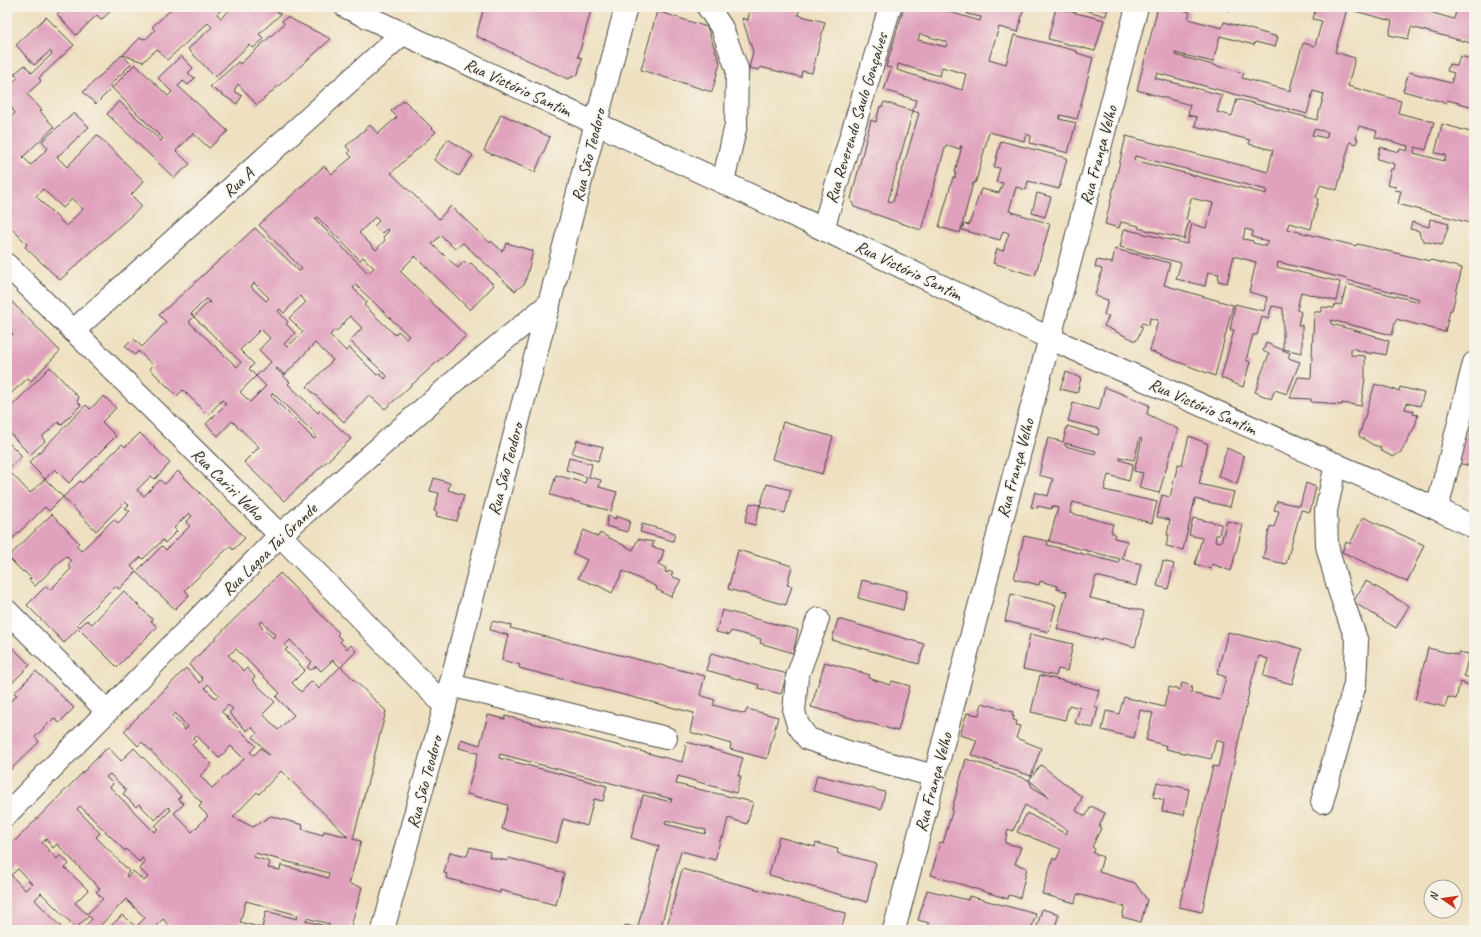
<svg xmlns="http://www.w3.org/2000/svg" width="1481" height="937" viewBox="0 0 1481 937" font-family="Caveat,sans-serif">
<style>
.building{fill:#e0a1bd;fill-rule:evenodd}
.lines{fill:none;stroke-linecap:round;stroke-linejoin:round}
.minor-casing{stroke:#484641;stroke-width:24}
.major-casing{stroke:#484641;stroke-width:24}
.minor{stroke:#fff;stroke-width:22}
.major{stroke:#fff;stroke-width:22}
.labels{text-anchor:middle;stroke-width:3;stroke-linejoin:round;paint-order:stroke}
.street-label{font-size:17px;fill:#2b2b2b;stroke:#f7f3e8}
</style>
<rect width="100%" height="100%" fill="#f7f3e8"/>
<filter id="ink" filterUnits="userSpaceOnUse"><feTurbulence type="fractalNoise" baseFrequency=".025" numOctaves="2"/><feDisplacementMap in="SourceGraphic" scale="8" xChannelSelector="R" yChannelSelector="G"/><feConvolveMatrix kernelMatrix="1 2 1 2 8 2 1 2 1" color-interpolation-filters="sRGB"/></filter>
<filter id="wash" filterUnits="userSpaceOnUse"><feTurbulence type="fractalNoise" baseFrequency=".012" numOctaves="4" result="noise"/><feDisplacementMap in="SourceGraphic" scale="16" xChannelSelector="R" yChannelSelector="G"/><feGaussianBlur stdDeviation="0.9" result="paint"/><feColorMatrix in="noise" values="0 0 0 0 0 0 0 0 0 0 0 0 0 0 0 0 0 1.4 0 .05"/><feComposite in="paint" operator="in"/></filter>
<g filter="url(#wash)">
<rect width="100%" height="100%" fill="#eee0c0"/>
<g id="blocks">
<g class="building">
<polygon points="65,7 115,7 101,20 97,15 76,35 57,14"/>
<polygon points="174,7 224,7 217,14 221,18 233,7 267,7 281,14 259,34 264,39 253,48 249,45 215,77 188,49 212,27 208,23 167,60 157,49 143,62 123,55 140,38 146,39 155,30 152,27"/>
<polygon points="484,7 592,7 578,57 582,58 578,74 568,79 476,36"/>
<polygon points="750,7 764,7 773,9 774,7 800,7 798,15 825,22 812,73 802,71 801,77 760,67 759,70 749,68 753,52 742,18 748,20"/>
<path d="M904,7H933L980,21L981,17L967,14L968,7H1024L1018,32L999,27L989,59L1006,64L1014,35L1077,51V53L1093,58L1077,119L1060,115L1059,119L1076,123L1068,153L1030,143L1031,136L1026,134L1024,141L989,132L977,178L975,183H973L960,233L939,227L953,177L955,178L956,173L955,172L962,146H960V149L946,145L921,230L854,207L851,199L871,120L876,122L880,106L882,107L884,102L913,111L888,201L893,202L919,113L913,111L916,100L884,90L891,68L886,67ZM920,34L947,42L946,47L918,40ZM898,64L940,76L942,67L966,74L962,90L897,70Z"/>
<polygon points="1073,7 1108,7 1106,16"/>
<path d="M1158,7H1170L1190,12L1188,19L1222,28L1224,22L1278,37L1275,47L1255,42L1254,45L1220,36L1213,62L1175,53V55L1244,73L1242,78L1291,91V85L1303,43L1315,46L1322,21L1313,19L1316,7H1366L1379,11L1380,7H1412L1454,19L1457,7L1474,8V44L1411,27L1408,39L1389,35L1392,21L1347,9L1335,52L1355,58L1348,86L1401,101L1398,113L1434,122L1426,150L1415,147L1414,153L1444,161L1446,155L1435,153L1442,124L1474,133V224L1398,204L1401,191L1395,190L1396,187L1387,185L1391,169H1394L1395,164L1377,159L1380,147L1399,152L1400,149L1407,151L1408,146L1375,137L1377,131L1359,126L1356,138H1358L1356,144L1350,142L1337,190L1320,185L1316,198L1318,199L1311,229L1289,223L1287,229L1356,246L1357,244L1430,261L1431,260L1462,268L1452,310H1450L1445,332L1396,319L1392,335L1331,320V324L1376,336V337L1389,341L1386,355L1372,352V354L1351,348V355L1365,356V378L1361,406L1342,403V405L1328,404V403L1311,402V399L1290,398L1298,377L1311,378L1314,312H1322V307L1334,308L1335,304L1341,305L1347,284L1419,302L1420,299L1347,280V279L1278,262L1277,267L1340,282L1336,301L1301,292L1297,310L1301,312L1298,325H1302V353L1283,349V308L1272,306L1268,319L1262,317L1257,335H1253L1246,360L1250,362L1243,387L1221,378L1234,330H1230L1235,304L1264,311L1267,297L1249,292L1256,262L1234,256L1227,283L1218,281L1219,274L1208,272L1205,286L1176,279L1181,263L1120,247L1124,229L1187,244L1192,224L1206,228L1213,203L1191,198L1186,220L1189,221L1184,239L1138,228L1139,226L1121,222L1119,228L1105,224L1126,136L1268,172L1273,150L1249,144L1250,140L1195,126L1197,117L1188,115L1190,105L1137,90ZM1157,73L1307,114L1313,91L1324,94L1317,120L1237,99L1232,116L1217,112L1222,95L1155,78ZM1314,129L1328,132L1326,138L1312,135ZM1135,156L1267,190L1266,194L1134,160ZM1245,229L1253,231L1252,237L1268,241L1266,246L1253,243V241L1243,239Z"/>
<polygon points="1218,7 1232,7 1231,11"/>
<polygon points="1056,8 1104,20 1095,51 1048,39"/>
<polygon points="657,11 707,27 720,63 712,92 641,70"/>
<path d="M46,17L74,45L39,78L41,81L27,94L42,110L40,111L54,127L25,155L23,157L31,165L48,148L42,141L74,113L89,127L57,157L67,167L97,135L144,181L131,195L142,206L60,280L25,247L27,244L7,224V120L15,113L11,107L7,111V99L14,92L8,86L18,78L14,74L25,65L32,73L52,54L50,51L34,65L16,45ZM43,189L63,208L72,199L83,209L66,226L36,196Z"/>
<polygon points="287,17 331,39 257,105 238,84 234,91 242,96 237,104 210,87 238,62 240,64 284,24 282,21"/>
<polygon points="122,55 131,64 109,86 112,88 96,104 83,92"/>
<polygon points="181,56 193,68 188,73 195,78 188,85 183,81 178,86 228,131 209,148 193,133 176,151 190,164 174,178 107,114 119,101 161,141 163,139 112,88 135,64 168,96 172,92 158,78"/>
<polygon points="1460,56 1474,60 1474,107 1447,100 1446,103 1403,91 1409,72 1451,83 1454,73 1447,71 1449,64 1457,66"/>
<polygon points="7,60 11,64 7,68"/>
<path d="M404,100L436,132L391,173L439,219L451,206L490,243L491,241L502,251L507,243L533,251L525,283L515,291L463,243L455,249L441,235L432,244L458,268L464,261L468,265L471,263L494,285L470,310L415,256L400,271L466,336L385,409L369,395L344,422L307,387L333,360L315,343L285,375L277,368L276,369L290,382L288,384L318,413L320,410L351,439L284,501L244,462L259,447L232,421L218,436L206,424L226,404L222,400L208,415L183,390L177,396L150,369L153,365L138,351L135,355L125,346L133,338L142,347L166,322L159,315L255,228L299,271L302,269L259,225L324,166L332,174L352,157L348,153L350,151L346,146L370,125L378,134L397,117L391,111ZM317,217L360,260L363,257L374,268L368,273L315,219ZM375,217L379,221L374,226L382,233L387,229L389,231L383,237L385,240L376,250L359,233ZM254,283L269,298L266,301L251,287ZM356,285L390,318L409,336L406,338L398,331L395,335L364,305L367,302L353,288ZM300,296L306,302L289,318L303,332L287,347L284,344L295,333L286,324L288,322L278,311L280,309L284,313ZM206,299L211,303L208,302L194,317L241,362L237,367L189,322L194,317L191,314ZM350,316L362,328L350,341L387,376L385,379L379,373L377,375L349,347L346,351L330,335L334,330L336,332ZM261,329L270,338L259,350L271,362L256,376L266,386L250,402L240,392L256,376L249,369L254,364L240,350ZM273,393L317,436L314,439L271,396Z"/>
<polygon points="501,114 550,137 535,172 484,151"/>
<polygon points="448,139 473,155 459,176 434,160"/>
<polygon points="1001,141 1067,158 1059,189 1028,181 1026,190 1016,187 1009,211 1050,224 1035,276 993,263 997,249 1003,251 1009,233 1003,231 1000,240 962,230 964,224 969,225 981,189 999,193 1003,183 996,182 1000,168 994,167"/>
<polygon points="1037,193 1051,197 1045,217 1032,213"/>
<polygon points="1430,219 1449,224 1442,245 1424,241 1420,236 1419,231 1410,229 1412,222 1429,227"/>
<polygon points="1115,249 1170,263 1164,285 1233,305 1215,376 1150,351 1158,320 1150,318 1149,325 1142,323 1140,326 1143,327 1136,341 1104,326 1109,316 1104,315 1108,300 1095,296 1102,269 1095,267 1097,260 1112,263"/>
<polygon points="7,297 60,351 31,381 28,378 7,397 7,340 13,334 8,329 7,331"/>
<polygon points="1266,343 1290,353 1288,358 1300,362 1287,394 1275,390 1271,399 1255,392 1259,383 1258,382 1269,354 1263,351"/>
<polygon points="50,367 79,398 77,401 81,405 61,425 58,422 42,437 45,441 30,455 7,430 7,411"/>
<polygon points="1066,372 1081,378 1077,393 1060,389"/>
<polygon points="1375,384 1399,391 1400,387 1424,393 1420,406 1407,403 1405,409 1414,411 1413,414 1418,415 1415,426 1401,452 1393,457 1380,450 1381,447 1373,445 1359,436"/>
<path d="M1105,387L1149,405L1147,414L1178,429L1159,493L1139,488L1143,473L1134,471L1142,439L1140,438L1134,460L1120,457V460L1133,464L1129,481L1108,475L1104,490L1157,502L1152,523L1073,502L1070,513L1113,524L1111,532L1115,534L1114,538L1127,541L1122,559L1141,564L1136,586L1096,576L1090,598L1144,611L1135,647L1102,638L1101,640L1057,629L1067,592L1057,589V586L1040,581L1039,585L1014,579L1024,536L1048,541L1047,545L1119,563L1120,559L1049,541L1058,508L1052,506L1051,509L1038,506V508L1031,507L1035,492L1048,496L1053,479L1039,475L1048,438L1063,442L1067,426L1098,435L1100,429L1068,421L1073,403L1099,410ZM1065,443L1096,451L1095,454L1065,446Z"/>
<polygon points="104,396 116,408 102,422 116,436 69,483 55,469 45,479 29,463 86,405 90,409"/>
<polygon points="1469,419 1474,420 1474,467 1458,463"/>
<polygon points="783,422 833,437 822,474 772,459"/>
<polygon points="140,433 170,463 155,479 151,476 137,490 144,496 160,480 165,484 178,471 245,538 233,550 230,546 185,590 189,595 175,609 136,572 162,546 166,550 190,526 186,522 192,516 189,513 174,528 177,531 165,543 163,540 143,559 141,557 131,566 136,572 119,589 115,586 77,624 80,627 87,620 92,624 124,591 153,620 151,621 157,627 117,667 78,628 64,643 27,605 46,586 50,590 71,569 68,565 71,561 66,556 35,586 29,580 31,578 24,571 23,572 8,557 52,514 79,543 76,546 81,551 114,519 118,523 130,511 125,508 129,505 125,502 96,531 63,497 80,481 82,483 122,444 125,447"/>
<polygon points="1189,436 1208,444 1199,484 1234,492 1230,507 1195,499 1183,550 1166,546 1169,535 1167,535 1170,520 1157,517 1162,495 1170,497 1178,464 1182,465"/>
<polygon points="577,440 603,447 598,461 572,453"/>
<polygon points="7,441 22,456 7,470"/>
<polygon points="1227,448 1244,456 1237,484 1218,476"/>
<polygon points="569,458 592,464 589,477 601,480 599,487 617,492 611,511 550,495 556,475 585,483 587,477 566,470"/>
<polygon points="12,474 30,493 45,479 63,497 49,511 45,507 7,544 7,479"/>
<polygon points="434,478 450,483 448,490 464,495 457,521 436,516 437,512 434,511 439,493 430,491"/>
<polygon points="1306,483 1316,487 1310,512 1301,510 1286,564 1263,559 1270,526 1274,527 1279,511 1274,510 1277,501 1300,506"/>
<polygon points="767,484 791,490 785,513 760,506"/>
<polygon points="750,503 760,505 755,525 745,522"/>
<polygon points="608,516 616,519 616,516 630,521 627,532 606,526"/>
<polygon points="1363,517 1424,545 1407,582 1342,552 1346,542 1350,544"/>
<polygon points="1193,518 1221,524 1219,535 1216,535 1215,541 1221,542 1227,521 1243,525 1231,571 1212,564 1211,569 1195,564 1202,538 1189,535"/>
<polygon points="642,524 675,533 673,541 640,532"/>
<polygon points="584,530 598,537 600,533 633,550 638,539 654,542 652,547 664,550 661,561 659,561 658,564 666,568 665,572 667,573 668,571 673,573 671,576 681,580 671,597 656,589 657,587 623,571 612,593 597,585 597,586 578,578 587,560 573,553"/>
<polygon points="738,550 792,566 787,585 792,586 786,605 728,589"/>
<polygon points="1163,561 1174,564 1168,589 1157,586"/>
<path d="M280,573L339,633L337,635L342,640L340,642L347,649L351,645L356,651L341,667L386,711L353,839L361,841L349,884L362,887L350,930H173L163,919L152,930H107L122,915L136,927L145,918L126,899L98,928L100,930H81L92,919L89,916L76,928L41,893L35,900L64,930H18L12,924L7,929V849L108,747L121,761L134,748L181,796L178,799L184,804L174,813L192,832L208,816L199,807L202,803L142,742L138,746L124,731L186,668L200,683L203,679L189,665ZM262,621L275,635L273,638L259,624ZM290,640L312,662L307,667L311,670L316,666L321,671L333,660L340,667L319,689L312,681L301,692L292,683L305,670L285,650L288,648L285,645ZM236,649L280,693L276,697L294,715L278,730L263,714L275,702L252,680L255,677L247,668L244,671L228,655ZM208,684L219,695L215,698L205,688ZM228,705L233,709L229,713L247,731L251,727L257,733L253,737L269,754L268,755L261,748L254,755L250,752L256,746L222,712ZM175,713L188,727L185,730L172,716ZM196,735L219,758L231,746L244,759L212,788L200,776L212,764L192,745L196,741L193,738ZM281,771L348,837L324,831L323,835L302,829L303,825L271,816L253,827L233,817L257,792L259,794ZM110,774L126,790L123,794L136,807L139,804L155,820L168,807L171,810L155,826L158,829L154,832L110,787L113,784L106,777ZM80,806L125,851L126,849L139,862L142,858L145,862L140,869L148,877L144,881L133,871L127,877L126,875L129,871L96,837L100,833L77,809ZM46,839L53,848L57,844L100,889L96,892L103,899L87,914L75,903L88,890L65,868L69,864L61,855L57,859L42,843ZM255,853L329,873L328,878L281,865L280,870L268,868L270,862L254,857ZM18,869L32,884L25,890L11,875ZM246,901L298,915L297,919L266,911L262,928L240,922ZM307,918L329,924V927L306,921Z"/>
<polygon points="862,580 907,591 903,610 858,598"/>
<polygon points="1366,581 1409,606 1396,628 1353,602"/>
<polygon points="1011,594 1056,605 1049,632 1005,621"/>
<polygon points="722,610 798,630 793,653 760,643 761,639 731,631 729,635 716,632"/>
<polygon points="838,619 924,644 919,664 832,640"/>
<polygon points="492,621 511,625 510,628 705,676 700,695 715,700 713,705 745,714 747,709 778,717 767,759 730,749 731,744 690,732 694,713 519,668 520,665 502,660 508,635 490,630"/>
<polygon points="1228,632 1273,643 1274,641 1302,649 1292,684 1263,676 1268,659 1259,656 1251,683 1202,912 1179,907 1213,766 1218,767 1224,743 1216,740 1211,759 1166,749 1167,746 1146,740 1153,713 1140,710 1134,738 1102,730 1106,711 1119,714 1124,697 1164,707 1169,687 1180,690 1182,683 1192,686 1191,693 1220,700 1226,677 1217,674"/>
<polygon points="1030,634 1073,644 1067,671 1058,669 1056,676 1023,669"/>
<polygon points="7,642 30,665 7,688"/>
<polygon points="1428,648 1458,655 1459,652 1469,654 1464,676 1474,679 1472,686 1460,682 1456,699 1448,697 1445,707 1415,700"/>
<polygon points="711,653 787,674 781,694 758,688 759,685 706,670"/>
<polygon points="825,662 870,675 868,678 890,685 892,681 910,686 898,731 811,707"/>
<polygon points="36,671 74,708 59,723 54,718 35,737 39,742 7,773 7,705 17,695 14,693"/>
<polygon points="1040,675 1099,690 1095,707 1098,708 1093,728 1075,723 1080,708 1069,705 1065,720 1031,712"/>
<polygon points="982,703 1013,712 1012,716 1014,716 1013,720 1017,721 1016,725 1020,726 1016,738 1041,748 1031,776 971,755 977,740 960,735 967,713 979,715"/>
<path d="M488,715L505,719V716L509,717L682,762L687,742L743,758L738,776H741L736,793L678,776L676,784L753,802L747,824L728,818L723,838L721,837L715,860L681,851L660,930H637L659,846L631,838L643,795L671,802L672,799L500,754L499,758L607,786L603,801L594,799L587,826L563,819L557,843L502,829L508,805L467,794L478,753L459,748L461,739L480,745ZM666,820L706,830L705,834L665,824Z"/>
<polygon points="966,759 1029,780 1032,787 1049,797 1029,780 1041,765 1082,797 1076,811 1086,816 1091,806 1105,813 1099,827 1101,828 1092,847 1095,849 1093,853 1103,857 1099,872 1135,883 1147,900 1141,922 1122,917 1125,907 1077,894 1075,903 1042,894 1053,858 1056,860 1061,849 1017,832 1027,813 1066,834 1068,830 1025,805 1013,831 1008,829 1005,843 1021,847 1015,864 1027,868 1020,898 1009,895 1008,899 931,875 940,842 943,843 953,809 952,809"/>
<polygon points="817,775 885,792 881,809 813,791"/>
<polygon points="1157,782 1189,789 1184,815 1162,811 1164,800 1153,797"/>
<polygon points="779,837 815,847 816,843 838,849 837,853 876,863 867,902 769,875"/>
<polygon points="470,847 490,852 489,857 508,861 509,858 564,873 556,905 500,890 500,893 446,878 447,874 444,873 450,852 467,856"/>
<polygon points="682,869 846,913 841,930 666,930"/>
<polygon points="927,890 968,900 969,896 1036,914 1031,930 927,930 929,923 918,920"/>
<polygon points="1042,909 1059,914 1054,930 1036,930"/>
<polygon points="625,925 634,927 633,930 624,930"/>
<polygon points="482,927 491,930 481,930"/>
</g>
</g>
</g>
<g filter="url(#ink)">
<use href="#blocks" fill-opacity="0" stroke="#484641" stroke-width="1"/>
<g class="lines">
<g class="minor-casing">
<g id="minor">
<polyline points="346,7 823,229 1049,338 1437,509 1474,527"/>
<polyline points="708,7 722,28 737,69 736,125 723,182"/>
<polyline points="823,229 890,7"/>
<polyline points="7,265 280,535 445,706"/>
<polyline points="73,331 403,33"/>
<polyline points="1437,509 1474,363"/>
<polyline points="7,611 107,711"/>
<polyline points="818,619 797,677 794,712 798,725 808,739 848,752 934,776"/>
<polyline points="450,685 666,738"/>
<polyline points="1322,802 1355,684 1357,642 1339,590 1327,546 1326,511 1336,464"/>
<polyline points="7,814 280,535 464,373 549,304"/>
<polyline points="894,930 1137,7"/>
</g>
</g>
<g class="major-casing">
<polyline id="major" points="383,930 445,706 494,513 549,304 626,7"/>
</g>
<use href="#minor" class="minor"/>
<use href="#major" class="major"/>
</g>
</g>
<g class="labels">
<g class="street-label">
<text transform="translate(518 87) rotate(25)" y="6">Rua Victório Santim</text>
<text transform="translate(856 118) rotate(-73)" y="6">Rua Reverendo Saulo Gonçalves</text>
<text transform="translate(588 155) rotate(-76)" y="6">Rua São Teodoro</text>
<text transform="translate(1098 155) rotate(-75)" y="6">Rua França Velho</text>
<text transform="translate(238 182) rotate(-42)" y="6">Rua A</text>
<text transform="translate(909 270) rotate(26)" y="6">Rua Victório Santim</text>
<text transform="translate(1203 406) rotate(24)" y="6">Rua Victório Santim</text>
<text transform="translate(1015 468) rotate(-75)" y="6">Rua França Velho</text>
<text transform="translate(505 469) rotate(-75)" y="6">Rua São Teodoro</text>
<text transform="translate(228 484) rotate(45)" y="6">Rua Cariri Velho</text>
<text transform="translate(269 549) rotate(-44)" y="6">Rua Lagoa Tai Grande</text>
<text transform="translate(424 782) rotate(-75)" y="6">Rua São Teodoro</text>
<text transform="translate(933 782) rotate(-75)" y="6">Rua França Velho</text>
</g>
</g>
<rect width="1481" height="937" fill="none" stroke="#f7f3e8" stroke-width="24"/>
<g transform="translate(1443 899) rotate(283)"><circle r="19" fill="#f7f3e8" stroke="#a5a39c"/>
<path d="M0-3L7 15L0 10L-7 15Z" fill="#c8321e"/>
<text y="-6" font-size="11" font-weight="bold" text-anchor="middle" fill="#2b2b2b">N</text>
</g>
</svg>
